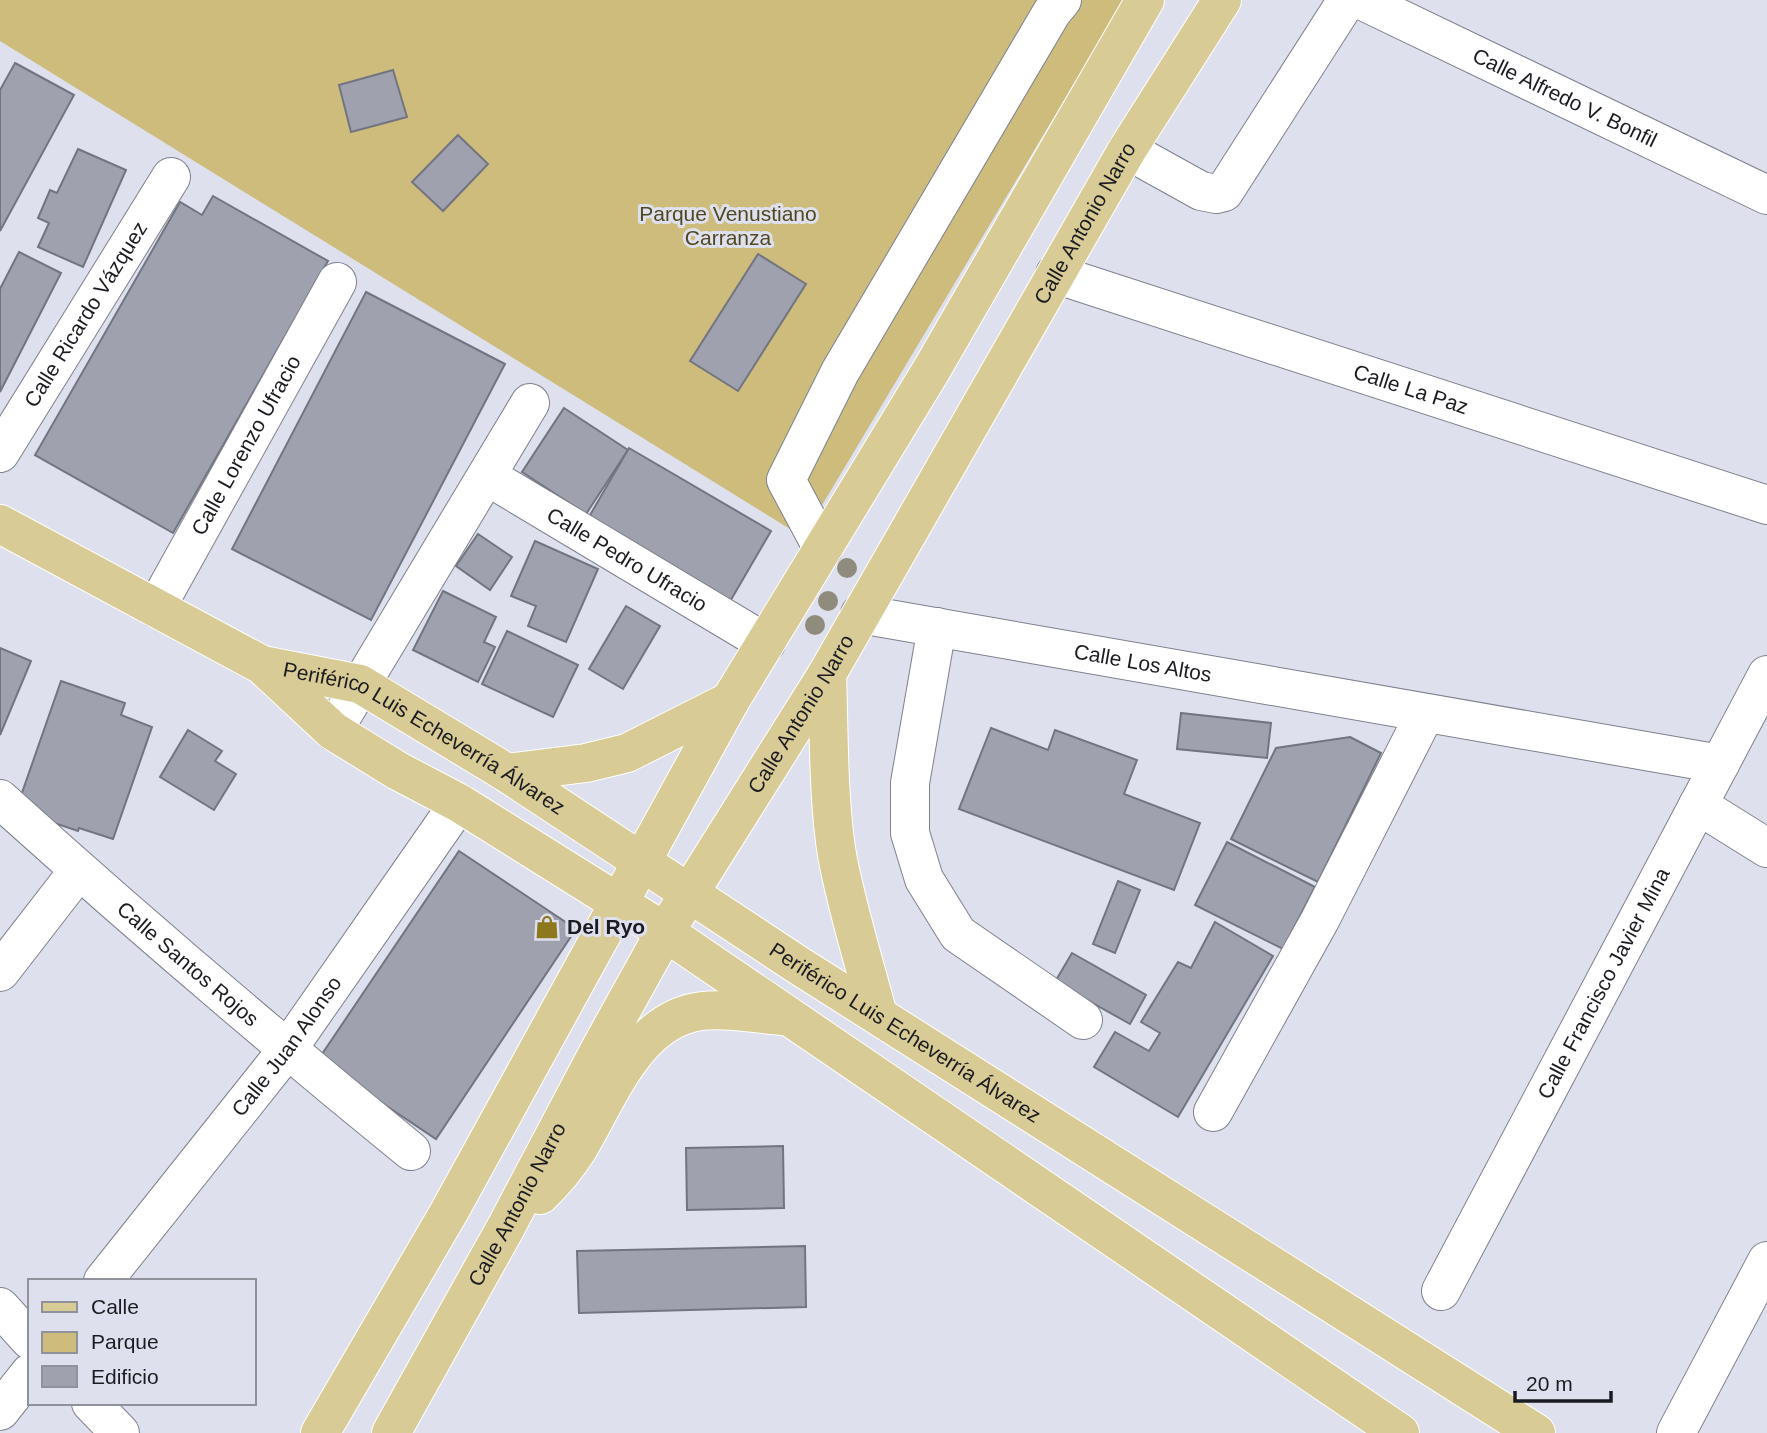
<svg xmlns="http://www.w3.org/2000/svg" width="1767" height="1433" viewBox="0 0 1767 1433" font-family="Arial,sans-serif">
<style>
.green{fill:#cdbc7c}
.building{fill:#9fa2ae;stroke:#727580;stroke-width:2}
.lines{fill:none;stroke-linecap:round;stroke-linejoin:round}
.minor-casing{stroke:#7e818d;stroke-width:40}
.major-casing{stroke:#fff;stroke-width:40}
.minor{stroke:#fff;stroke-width:38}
.major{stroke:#d9cb95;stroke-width:38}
.tree{fill:#908c7d}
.labels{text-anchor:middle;stroke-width:6;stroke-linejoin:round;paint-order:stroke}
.street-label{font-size:21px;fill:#1b1c21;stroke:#dee1ed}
.park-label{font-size:21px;fill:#514721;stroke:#dee1ed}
.poi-label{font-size:21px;font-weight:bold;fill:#1b1c21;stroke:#dee1ed;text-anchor:start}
</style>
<rect width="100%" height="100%" fill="#dee1ed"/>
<polygon class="green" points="0,0 1124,0 803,537 0,41"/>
<g class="building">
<polygon points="15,63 74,95 0,231 0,90"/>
<polygon points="393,70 407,117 351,132 339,85"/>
<polygon points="458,135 488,164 443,211 412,182"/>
<polygon points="78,149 126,170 83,267 38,247 49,223 38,218 50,190 57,193"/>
<polygon points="213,196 328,261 173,533 35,455 180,202 202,215"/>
<polygon points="19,252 61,273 0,392 0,289"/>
<polygon points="758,254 806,284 738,391 690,361"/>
<polygon points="366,292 505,364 371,620 232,549"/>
<polygon points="564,408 628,450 586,514 522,472"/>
<polygon points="629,448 771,531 728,605 586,522"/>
<polygon points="478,534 512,557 490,590 456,566"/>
<polygon points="535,541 598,569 566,642 528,626 536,606 511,596"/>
<polygon points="443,591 496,617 484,642 495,647 478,682 413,650"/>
<polygon points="626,606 660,626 623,689 589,669"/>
<polygon points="507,631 578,665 553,717 482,684"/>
<polygon points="0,648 31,661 0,735"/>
<polygon points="61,681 125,703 121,715 152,727 113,839 79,828 78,831 16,810"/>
<polygon points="1181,713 1271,723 1267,758 1177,749"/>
<polygon points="991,728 1048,750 1055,730 1137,760 1124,794 1200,823 1174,890 959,809"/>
<polygon points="188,730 222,751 215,761 236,774 214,810 160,777"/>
<polygon points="1350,737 1381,753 1318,882 1231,839 1276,748"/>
<polygon points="1227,842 1315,887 1283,949 1195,905"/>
<polygon points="459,851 576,929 436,1139 318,1060"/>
<polygon points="1118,881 1140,890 1115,953 1093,944"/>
<polygon points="1215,922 1273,956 1178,1117 1094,1067 1115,1032 1149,1051 1160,1033 1141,1022 1178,962 1191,968"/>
<polygon points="1072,953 1146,995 1130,1024 1055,982"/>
<polygon points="783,1146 784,1208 687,1210 686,1148"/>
<polygon points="805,1246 806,1307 579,1313 577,1251"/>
</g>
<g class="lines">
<g class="minor-casing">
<g id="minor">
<path id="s1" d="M1361,0L1767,195"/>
<polyline points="1127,150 1201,191 1216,194 1224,192 1347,0"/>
<path id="s2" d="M1055,274L1767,505"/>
<path id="s3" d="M0,453L171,177"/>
<path id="s4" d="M487,476L766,643"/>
<polyline points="823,549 786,480 840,372 1052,12 1062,0"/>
<path id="s5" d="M156,608L337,282"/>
<path id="s6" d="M860,614L1720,764"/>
<polyline points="937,627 910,783 910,833 924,879 958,934 1083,1020"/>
<polyline points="333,731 530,403"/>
<path id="s7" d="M0,799C134,920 271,1037 411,1151"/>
<polyline points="1698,805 1767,848"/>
<polyline points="0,972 79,870"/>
<polyline points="1213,1112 1320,920 1425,714"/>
<path id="s8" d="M103,1281L287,1050L459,803"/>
<path id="s9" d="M1441,1291L1767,675"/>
<polyline points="0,1307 30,1340"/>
<polyline points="91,1403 120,1433"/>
<polyline points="0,1411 30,1373"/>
<polyline points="1676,1433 1767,1261"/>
</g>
</g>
<g class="major-casing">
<g id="major">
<polyline points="0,524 262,665 333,731 398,771 459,803 665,932 1400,1433"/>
<path id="s10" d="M262,665L360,684L507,773L798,965L1536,1433"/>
<path d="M827,674C829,731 828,799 837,855C847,909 864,962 878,1015"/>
<polyline points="507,773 586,763 627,753 730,701"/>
<path d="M540,1195C554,1182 568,1165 578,1149C608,1100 635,1019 702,1011C728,1008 756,1014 782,1016"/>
<polyline points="320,1433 449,1212 730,701 932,369 1145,0"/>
<path id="s11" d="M391,1433L506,1227L600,1049L665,932L827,674L1127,150L1222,0"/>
</g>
</g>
<use href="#minor" class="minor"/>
<use href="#major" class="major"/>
</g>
<g class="tree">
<circle cx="847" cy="568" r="10"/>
<circle cx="828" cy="601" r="10"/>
<circle cx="815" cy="625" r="10"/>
</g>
<defs>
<g id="shop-bare" transform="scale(1.89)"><path d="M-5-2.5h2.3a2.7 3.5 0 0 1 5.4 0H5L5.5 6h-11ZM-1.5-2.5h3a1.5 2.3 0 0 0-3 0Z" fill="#8e781e" stroke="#dee1ed" stroke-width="2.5" paint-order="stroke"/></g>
</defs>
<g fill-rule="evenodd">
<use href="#shop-bare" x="547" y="927"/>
</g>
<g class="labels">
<g class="street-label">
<text dy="7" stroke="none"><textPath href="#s1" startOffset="226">Calle Alfredo V. Bonfil</textPath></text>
<text dy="7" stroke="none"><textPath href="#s11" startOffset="1395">Calle Antonio Narro</textPath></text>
<text dy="7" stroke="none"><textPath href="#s3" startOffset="163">Calle Ricardo Vázquez</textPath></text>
<text dy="7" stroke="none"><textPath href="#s2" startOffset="374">Calle La Paz</textPath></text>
<text dy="7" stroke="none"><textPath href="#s5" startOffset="186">Calle Lorenzo Ufracio</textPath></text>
<text dy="7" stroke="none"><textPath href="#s4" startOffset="163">Calle Pedro Ufracio</textPath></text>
<text dy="7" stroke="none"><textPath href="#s6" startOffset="287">Calle Los Altos</textPath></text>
<text dy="7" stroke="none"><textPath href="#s11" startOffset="828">Calle Antonio Narro</textPath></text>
<text dy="7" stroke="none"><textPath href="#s10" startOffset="180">Periférico Luis Echeverría Álvarez</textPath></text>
<text dy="7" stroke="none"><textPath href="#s7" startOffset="250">Calle Santos Rojos</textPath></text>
<text dy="7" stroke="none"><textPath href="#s9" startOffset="348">Calle Francisco Javier Mina</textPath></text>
<text dy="7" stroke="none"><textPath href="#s10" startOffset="747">Periférico Luis Echeverría Álvarez</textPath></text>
<text dy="7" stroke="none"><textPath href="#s8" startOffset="298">Calle Juan Alonso</textPath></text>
<text dy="7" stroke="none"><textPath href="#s11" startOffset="261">Calle Antonio Narro</textPath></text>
</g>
<g class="park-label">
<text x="728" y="221">Parque Venustiano<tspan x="728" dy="24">Carranza</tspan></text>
</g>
<g class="poi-label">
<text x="567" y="934">Del Ryo</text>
</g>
</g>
<rect x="28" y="1279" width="228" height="126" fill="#dee1ed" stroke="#90929b" stroke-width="2"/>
<rect x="42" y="1302" width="35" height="10" fill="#d9cb95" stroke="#90929b" stroke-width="2"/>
<text x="91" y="1314" font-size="21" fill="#1b1c21">Calle</text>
<rect x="42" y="1332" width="35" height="21" fill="#cdbc7c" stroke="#90929b" stroke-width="2"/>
<text x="91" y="1349" font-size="21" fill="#1b1c21">Parque</text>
<rect x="42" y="1366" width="35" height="21" fill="#9fa2ae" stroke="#90929b" stroke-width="2"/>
<text x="91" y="1384" font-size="21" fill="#1b1c21">Edificio</text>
<path d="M1515 1391v10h96v-10" fill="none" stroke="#1b1c21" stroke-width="3.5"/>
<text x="1526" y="1391" font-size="21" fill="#1b1c21" stroke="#dee1ed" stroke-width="5" paint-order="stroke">20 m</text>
</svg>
